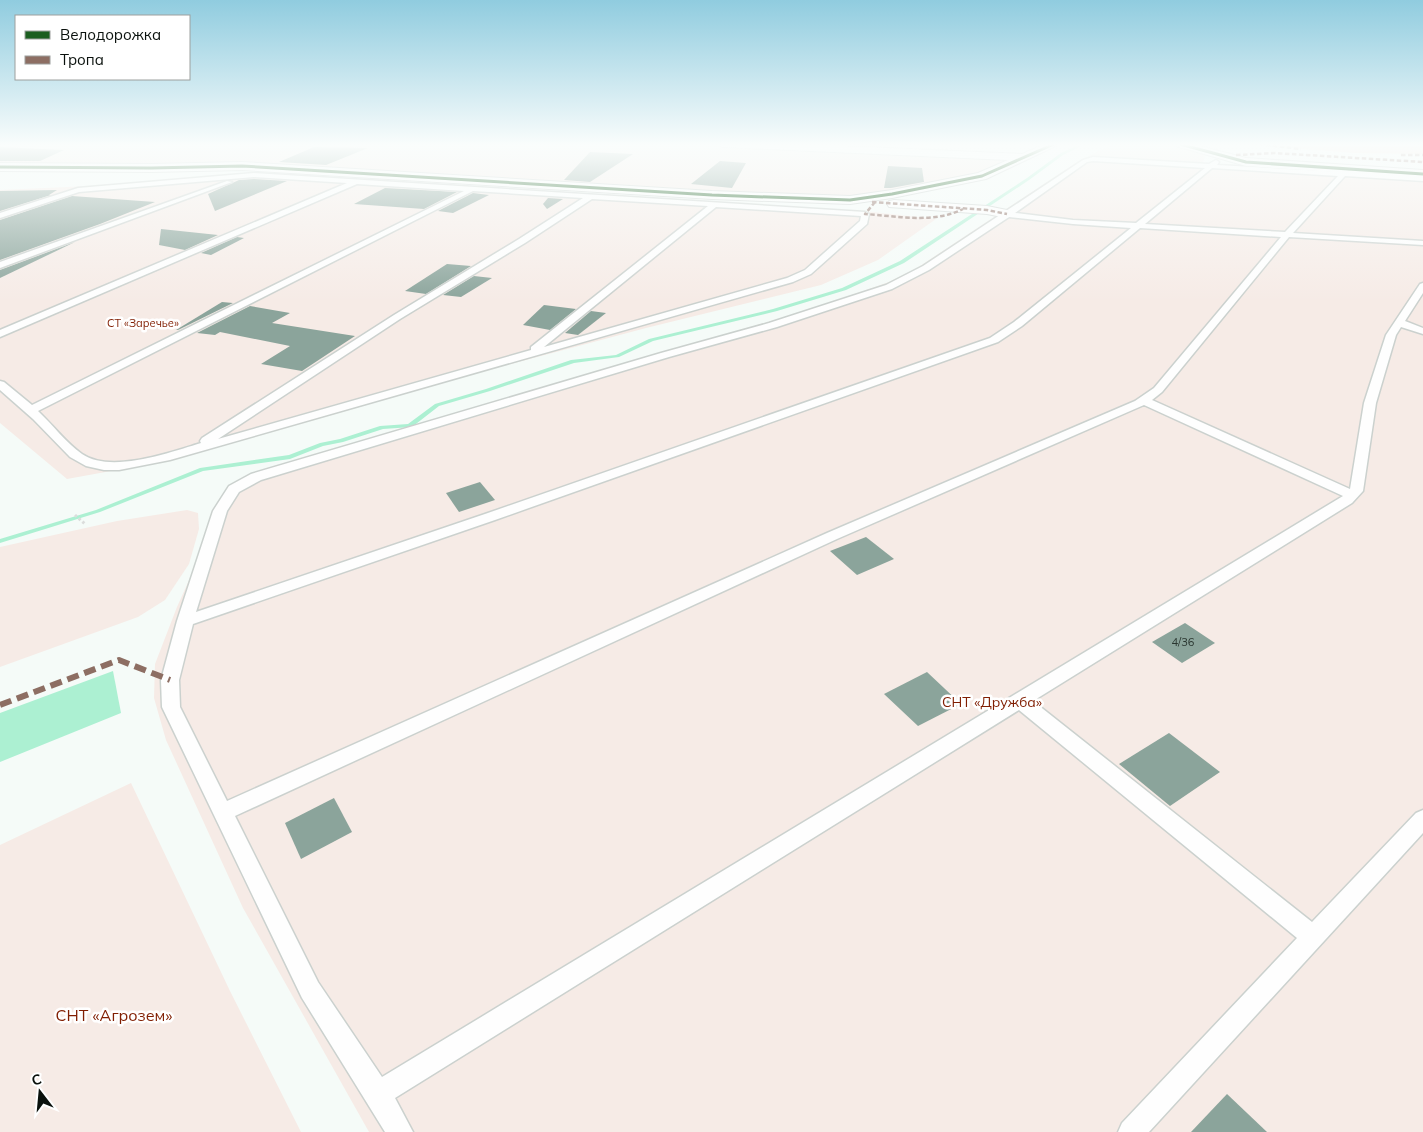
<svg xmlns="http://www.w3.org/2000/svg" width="1423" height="1132" viewBox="0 0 1423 1132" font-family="Mulish,sans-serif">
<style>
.green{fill:#f6ebe6}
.forest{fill:#fad6cb}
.water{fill:#acf0d2}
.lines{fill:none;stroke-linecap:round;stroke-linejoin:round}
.stream{fill:#acf0d2;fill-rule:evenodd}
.building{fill:#8ba49b}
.lane-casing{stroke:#cbd1ce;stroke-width:3}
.street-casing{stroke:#cbd1ce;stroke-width:2}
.path{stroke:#dbdddc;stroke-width:3;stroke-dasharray:2.5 2.5;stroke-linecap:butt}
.lane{fill:#fefefe;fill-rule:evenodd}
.street{fill:#fefefe;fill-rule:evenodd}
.quiet-far1{stroke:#8d6e63;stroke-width:2.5;stroke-dasharray:4.5 2.5;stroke-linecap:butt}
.quiet{stroke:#8d6e63;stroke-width:6;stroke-dasharray:12 6;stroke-linecap:butt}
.cycleway-casing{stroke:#fff;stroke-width:4.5}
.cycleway{stroke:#1b5e20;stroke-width:3}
.labels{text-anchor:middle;stroke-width:5;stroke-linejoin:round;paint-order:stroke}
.far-park-label{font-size:11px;fill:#811e02;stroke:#fff}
.number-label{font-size:11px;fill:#2a3630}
.park-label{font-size:14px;fill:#811e02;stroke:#fff}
.near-park-label{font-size:16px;fill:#811e02;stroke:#fff}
</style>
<rect width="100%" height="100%" fill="#f5fbf8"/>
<g class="green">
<polygon points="0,144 705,144 886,150 1012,158 981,175 887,194 829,199 262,164 0,167"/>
<polygon points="1112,144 1176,144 1205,155 1203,163 1423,177 1423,1132 369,1132 243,908 166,740 154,698 155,664 177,607 220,511 234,489 441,423 457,413 812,309 889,282 917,268 1077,162"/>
<polygon points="245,174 276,174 873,212 936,219 878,260 821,285 646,328 492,369 177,459 67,479 0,423 0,190 89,186"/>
<polygon points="187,510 198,513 199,529 189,564 165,600 138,617 0,667 0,547 117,521"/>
<polygon points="131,783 230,991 301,1132 0,1132 0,845"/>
</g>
<path class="forest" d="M1242,144H1382C1397,145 1409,144 1423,144V154L1355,153Z"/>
<polygon class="water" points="113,671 121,713 0,762 0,713"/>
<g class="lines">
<polygon class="stream" points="1081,144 1085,144 1063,155 1029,180 904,263 846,290 777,311 653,341 619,357 574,363 490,391 439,406 412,427 383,429 343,442 323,446 290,459 203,471 100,512 0,543 0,539 96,510 200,468 289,455 320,443 340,439 380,426 408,424 435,404 486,389 571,360 616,355 649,339 773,309 842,288 900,261 1027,178 1061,153"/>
</g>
<g class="building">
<polygon points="0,147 64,150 40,161 0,161"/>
<polygon points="314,147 368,148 326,165 279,162"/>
<polygon points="590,152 633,154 590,182 564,180"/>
<polygon points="720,161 746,163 732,188 691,184"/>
<polygon points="888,166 922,168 924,182 891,188 884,188"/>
<polygon points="254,179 287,181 215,211 208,194 239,180"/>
<polygon points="385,188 457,192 424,209 354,204"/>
<polygon points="57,190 49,195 51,195 0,211 0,191"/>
<polygon points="473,193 489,195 453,213 438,211"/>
<polygon points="72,196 155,202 100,224 0,260 0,220"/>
<polygon points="548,198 563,199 547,209 543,204"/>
<polygon points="161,229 218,235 185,250 159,245"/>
<polygon points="237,237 244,238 211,255 201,253"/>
<polygon points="75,242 0,278 0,270"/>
<polygon points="447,264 471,266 426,294 405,291"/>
<polygon points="474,276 492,278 461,297 443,295"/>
<polygon points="222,302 233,303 178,330 176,330"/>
<polygon points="544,305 576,309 550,330 523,325"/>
<polygon points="250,306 290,313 272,323 355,336 302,371 261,364 290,346 220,332 215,335 197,333"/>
<polygon points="591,311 606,313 578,335 565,333"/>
<polygon points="480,482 495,500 459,512 446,493"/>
<polygon points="866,537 894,559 857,575 830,551"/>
<polygon points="1185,623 1215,643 1182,663 1152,642"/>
<polygon points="927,672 961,704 918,726 884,694"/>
<polygon points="1169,733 1220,772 1170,806 1119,764"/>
<polygon points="334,798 352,832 301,859 285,823"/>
<polygon points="1227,1094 1267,1132 1191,1132"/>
</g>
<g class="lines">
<g class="lane-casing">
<g id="lane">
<path d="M1093,157L1209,164L1216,160L1219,162L1217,165L1341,172L1347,168L1350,170L1348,172L1423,177V181L1345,176L1293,233L1423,241V245L1289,237L1162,392L1152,400L1350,489L1364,403L1386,335L1420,284L1423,283V293L1405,321L1423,328V334L1401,327L1396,335L1376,403L1363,491L1352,503L1033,701L1312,922L1416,813L1423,810V833L1149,1132H1118L1122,1123L1297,938L1019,710L395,1098L413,1132H385L302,998L162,707L161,680L177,621L213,511L229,486L251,474L661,353L769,323L886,285L923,266L1083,160ZM1093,161L1205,168L1136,223L1073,220L1015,213L1087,162ZM1212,168L1338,176L1285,232L1145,224ZM1009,217L1073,224L1131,228L1014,322L990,338L485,514L196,612L227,511L239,492L261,480L669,357L777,327L892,289L929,270ZM1140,228L1281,237L1154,388L1135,401L827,533L227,801L180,707L179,680L193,624L495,520L998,342L1022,326ZM1144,405L1343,496L382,1077L318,982L235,816L837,539Z"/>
<path d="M254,173L865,212L869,214L867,224L811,274L793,282L170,460L119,470H104L86,466L70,457L33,419L0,390V381L4,382L32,405L464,191L357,184L0,337V330L347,183L254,177L79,192L0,218V213L78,188ZM473,191L583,198L519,239L394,315L202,438L200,441L201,443C171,452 111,474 82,454C66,443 53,425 38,411ZM592,199L708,206L531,347V350L218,439L400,319L525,243ZM716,207L861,216L860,221L805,270L787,278L544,347Z"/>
<polygon points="227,181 232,182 0,268 0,262"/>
</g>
</g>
<g class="street-casing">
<g id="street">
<polygon points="717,144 796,144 1022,154 1045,144 1060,144 986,179 892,198 850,204 712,199 242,170 151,172 0,171 0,163 151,164 242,162 712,191 850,196 892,190 978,173 1008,160 723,147"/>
<polygon points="1174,144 1192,144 1246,158 1423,170 1423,178 1246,166 1176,146"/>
<polygon points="894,200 987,206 1012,211 1014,214 1007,218 987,214 889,207 887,204 889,201"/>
</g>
</g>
<polyline class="path" points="75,515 85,524"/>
<use href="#lane" class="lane"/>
<use href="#street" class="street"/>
<g class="quiet-far1">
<polyline points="1259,144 1301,149"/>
<polyline points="1236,155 1274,153 1423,162"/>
<polyline points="1401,155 1423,155"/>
<polyline points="872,202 987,210 1007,214"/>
<path d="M875,202L865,214C897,216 933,224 963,209"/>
</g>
<polyline class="quiet" points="0,705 119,660 170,680"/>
<g class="cycleway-casing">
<g id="cycleway">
<polyline points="1180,144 1246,162 1423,174"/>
<polyline points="0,167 151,168 242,166 712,195 850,200 892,194 982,176 1054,144"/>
</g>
</g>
<use href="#cycleway" class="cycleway"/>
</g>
<linearGradient id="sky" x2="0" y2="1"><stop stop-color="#90ccdf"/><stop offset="0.48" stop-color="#fafdfc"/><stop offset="1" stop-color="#fafdfc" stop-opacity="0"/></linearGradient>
<rect width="1423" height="302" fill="url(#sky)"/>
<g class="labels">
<g class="far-park-label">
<text x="143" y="327">СТ «Заречье»</text>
</g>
<g class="number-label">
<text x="1183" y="646">4/36</text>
</g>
<g class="park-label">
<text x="992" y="707">СНТ «Дружба»</text>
</g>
<g class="near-park-label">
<text x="114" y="1021">СНТ «Агрозем»</text>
</g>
</g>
<rect x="15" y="15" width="175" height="65" fill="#ffffff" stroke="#9da09e"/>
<rect x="25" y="31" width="25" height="8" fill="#1b5e20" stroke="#9da09e"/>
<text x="60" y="40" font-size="15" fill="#0a110d">Велодорожка</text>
<rect x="25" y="56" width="25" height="8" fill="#8d6e63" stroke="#9da09e"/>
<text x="60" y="65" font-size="15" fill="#0a110d">Тропа</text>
<g transform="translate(40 1092) rotate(344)" stroke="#ffffff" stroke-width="4" paint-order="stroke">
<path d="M0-4L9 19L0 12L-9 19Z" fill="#0a110d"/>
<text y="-8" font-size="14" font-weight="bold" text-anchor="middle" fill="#0a110d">С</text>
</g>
</svg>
